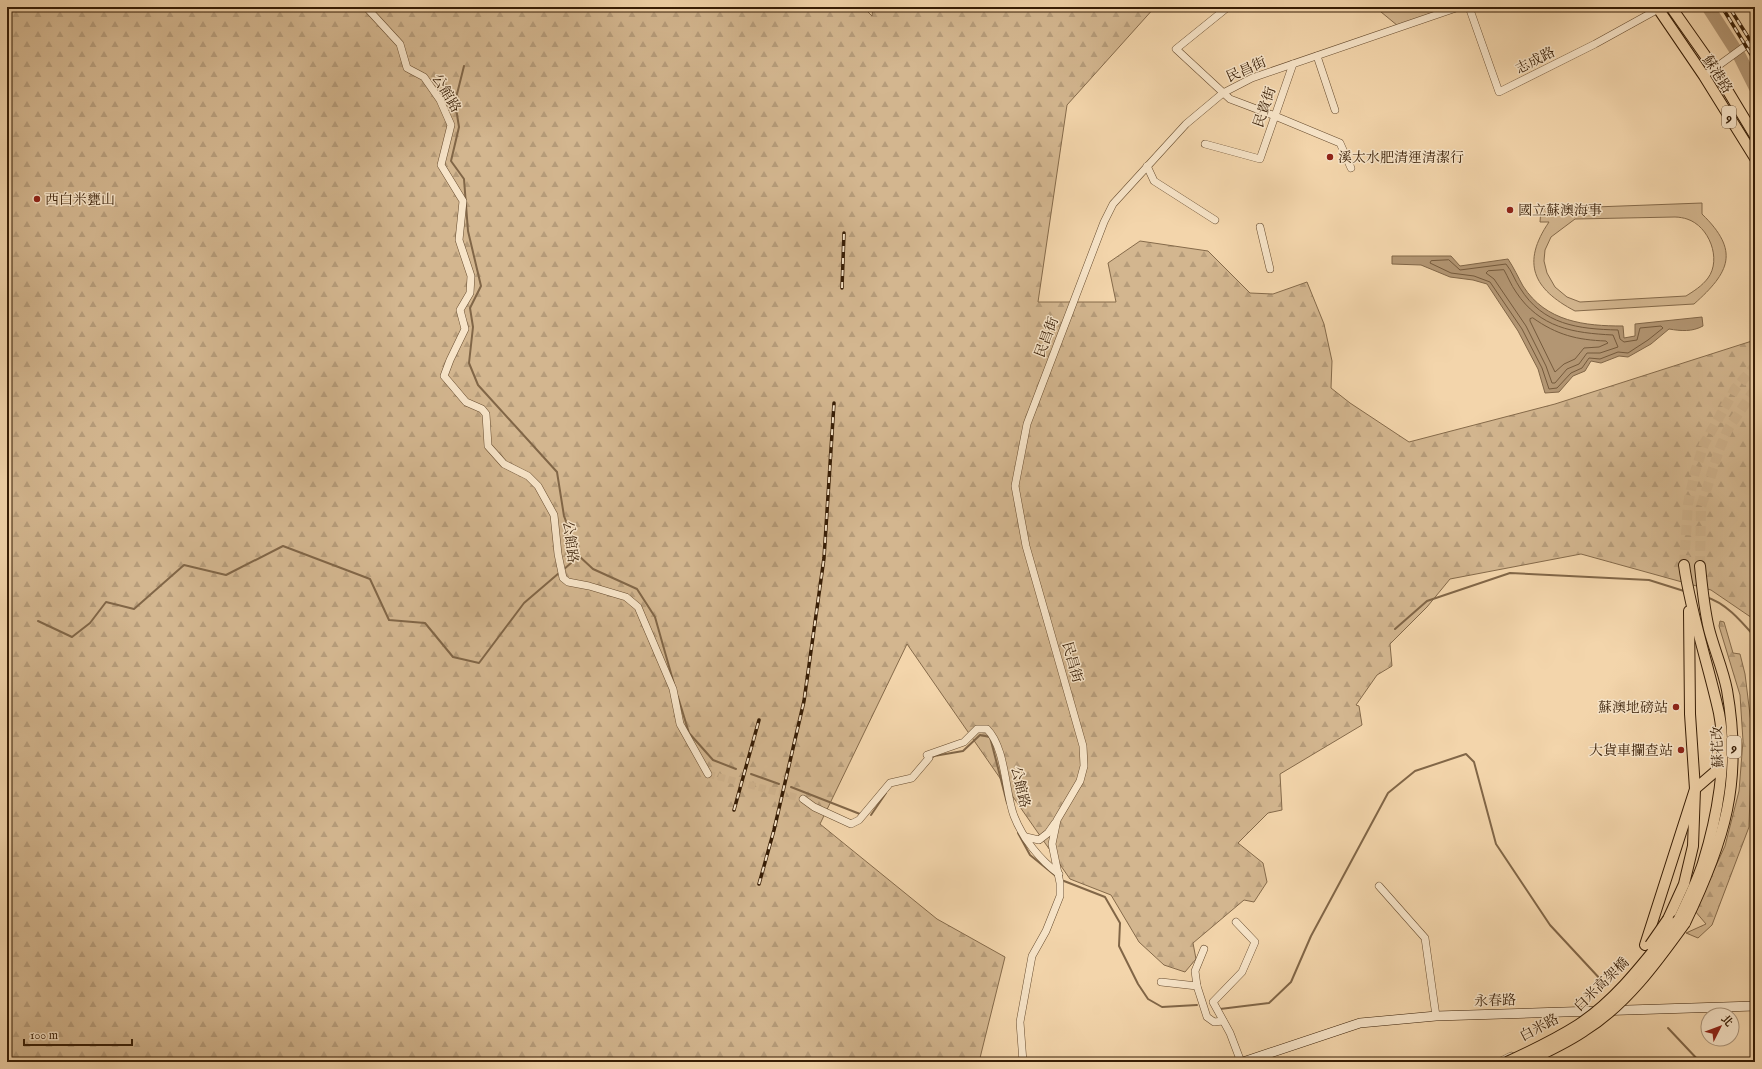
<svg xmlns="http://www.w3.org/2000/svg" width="1762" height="1069" viewBox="0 0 1762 1069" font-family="'IM FELL English','Noto Serif TC',serif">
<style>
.green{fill:#d3b68f;stroke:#856a4a;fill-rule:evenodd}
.forest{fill:url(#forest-firs);stroke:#856a4a}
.water{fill:#b39673;stroke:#816647}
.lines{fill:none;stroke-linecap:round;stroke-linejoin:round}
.shore{stroke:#755a3c;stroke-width:1}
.stream{stroke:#816647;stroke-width:2}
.river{stroke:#b39673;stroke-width:13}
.street-tunnel{stroke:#cdb08a;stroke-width:7;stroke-dasharray:7 3.5;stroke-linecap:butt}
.primary-tunnel{stroke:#cdb08a;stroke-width:10;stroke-dasharray:10 5;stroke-linecap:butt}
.street-casing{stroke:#664b2e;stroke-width:8}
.secondary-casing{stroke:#371d05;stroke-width:10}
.primary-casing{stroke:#371d05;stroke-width:12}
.street{stroke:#f7e4c8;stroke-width:7}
.secondary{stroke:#f7e4c8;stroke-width:9}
.primary{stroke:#f3d5ab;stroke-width:10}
.rail-casing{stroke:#371d05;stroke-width:3.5}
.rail{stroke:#f7e4c8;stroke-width:2;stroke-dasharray:6;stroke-linecap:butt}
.primary-bridge-casing{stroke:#371d05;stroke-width:12;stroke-linecap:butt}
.primary-bridge{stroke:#f3d5ab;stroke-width:10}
.poi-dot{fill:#8f2418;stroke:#f7e4c8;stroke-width:1.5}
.labels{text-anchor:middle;stroke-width:3;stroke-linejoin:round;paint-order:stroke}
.shield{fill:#f7e4c8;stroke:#715940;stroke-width:1}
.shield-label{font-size:13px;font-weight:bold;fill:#371d05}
.street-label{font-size:14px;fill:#371d05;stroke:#f7e4c8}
.poi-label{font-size:14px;fill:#371d05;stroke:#f7e4c8;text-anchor:start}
</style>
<defs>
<pattern id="forest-firs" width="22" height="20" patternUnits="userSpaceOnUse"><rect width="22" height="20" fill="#d3b68f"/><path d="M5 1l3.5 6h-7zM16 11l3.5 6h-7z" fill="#b69c7a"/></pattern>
</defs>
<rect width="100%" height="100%" fill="#f3d5ab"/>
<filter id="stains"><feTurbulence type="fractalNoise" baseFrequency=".005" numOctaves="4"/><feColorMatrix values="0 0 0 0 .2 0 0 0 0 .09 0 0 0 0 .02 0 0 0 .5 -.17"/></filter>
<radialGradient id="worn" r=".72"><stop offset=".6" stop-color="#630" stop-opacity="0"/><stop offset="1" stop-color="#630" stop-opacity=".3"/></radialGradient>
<g class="green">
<polygon points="1375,7 1442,7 1433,13 1398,26"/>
<path d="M1702,203V214C1740,251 1730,272 1694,304L1575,311C1533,289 1521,263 1549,222H1540L1541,209ZM1675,217C1679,217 1684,218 1687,219C1709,226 1722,259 1708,278C1702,286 1694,291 1686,296L1580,302L1567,297L1555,287L1547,273L1544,261L1545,250L1551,237L1575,219Z"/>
</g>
<g class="forest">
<polygon points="7,7 863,7 872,16 873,7 1155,7 1067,105 1038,302 1116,302 1108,263 1140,241 1208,251 1250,293 1273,294 1307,282 1324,324 1332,361 1331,388 1350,403 1409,442 1555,404 1755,340 1755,620 1711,590 1581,554 1450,579 1427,607 1390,644 1392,666 1377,675 1356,705 1359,706 1362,725 1280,774 1282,810 1268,813 1238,843 1263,863 1267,882 1254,902 1244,900 1193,943 1196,959 1185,972 1164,965 1139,942 1111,895 1070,879 907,644 820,824 937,919 1005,957 979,1062 7,1062"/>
<polygon points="1720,621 1724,622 1733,653 1740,654 1745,674 1752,731 1749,827 1712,925 1698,938 1686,933 1706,924 1695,911 1725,846 1739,791 1743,741 1740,695 1719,626"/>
</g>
<path class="water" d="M1392,256H1451L1460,266L1508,259C1514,268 1518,277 1523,286C1546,322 1585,326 1623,326L1624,338L1635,336V324L1702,317L1703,326C1692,332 1681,331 1669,329L1651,344L1628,357L1619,356L1601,363L1591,361L1585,371L1573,376L1559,392L1545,393L1538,369L1518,331L1487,284L1473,280L1450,277L1421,265L1392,264Z"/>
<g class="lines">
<g class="shore">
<path d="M1449,260L1460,270L1506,264C1512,271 1515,281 1520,288C1543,325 1578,329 1618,330L1620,339L1624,342L1637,340L1640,328L1661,326L1663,328L1648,340L1628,353L1618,352L1600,359L1589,358L1582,368L1571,373L1557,388L1549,389L1542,368L1522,329L1490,282L1474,276L1451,273L1430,263L1431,261Z"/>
<path d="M1504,270C1508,277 1511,285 1516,292C1540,328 1573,333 1613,335L1618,347L1600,353H1587L1579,364L1567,369L1555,383H1552L1546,366L1526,326L1494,279L1486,273L1488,271Z"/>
<path d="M1533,318C1557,335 1577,340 1606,341L1608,343L1599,347L1584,348L1575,359L1564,364L1555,372L1530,321V319Z"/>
</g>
<g class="stream">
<polyline points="464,66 455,102 459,127 451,161 464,179 468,231 481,286 470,308 473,327 469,363 478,385 557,472 564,516 579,556"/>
<polyline points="563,570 579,556 593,569 637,589 655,617 674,684"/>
<path d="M1706,597C1726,603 1741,621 1755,637"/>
<polyline points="38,621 72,637 90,623 106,602 134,609 184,565 226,575 283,546 370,579 389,620 425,623 453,657 479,663 524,603 559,573"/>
<polyline points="1395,629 1427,601 1510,573 1649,580 1684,591"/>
<polyline points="678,697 689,733 713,760 736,769"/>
<polyline points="931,759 934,756 963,751 980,735 990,737 1007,803"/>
<polyline points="751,774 779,784"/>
<polyline points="791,787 860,814"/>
<polyline points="871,815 886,793"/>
<polyline points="1018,833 1030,855 1057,877"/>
<polyline points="1064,881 1105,897 1120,923 1119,946 1138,984 1148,999 1162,1007 1197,1005"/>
<polyline points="1220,1009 1269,1003 1291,982 1311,936 1388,793 1415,771 1466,754 1474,762 1496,844 1550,925 1602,981"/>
<polyline points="1668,1028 1700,1062"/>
</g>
<polyline class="river" points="1708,7 1740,57 1755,87"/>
<polyline class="street-tunnel" points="708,774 803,799"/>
<g class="primary-tunnel">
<polyline points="1684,565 1688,504 1695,472 1704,444 1735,389 1755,366"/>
<polyline points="1700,566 1701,507 1719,450 1728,429 1755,389"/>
</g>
<g class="street-casing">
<g id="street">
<polyline points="366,7 400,44 407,68 424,77 440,100 451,125 441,165 463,201 459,240 471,276 470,293 460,310 465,329 450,360 444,376 466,402 482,409 486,414 488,446 504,464 528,476 538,486 554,515 558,554 563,578 568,582 589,586 626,597 638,607 673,689 680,724 708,774"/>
<polyline points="1228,7 1176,49 1230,99 1275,116 1340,143 1351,168"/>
<polyline points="1469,7 1499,92 1595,44 1662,7"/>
<polyline points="1317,56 1335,110"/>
<polyline points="1704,76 1755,39"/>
<polyline points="1205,144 1260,159 1293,64"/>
<polyline points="1147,166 1154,181 1215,220"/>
<polyline points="1260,227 1270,269"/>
<path d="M803,799L814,807L851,824L859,820L890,783L912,778L929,758L927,755L964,742L977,729H987C1006,748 1005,793 1014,816C1023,839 1040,860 1059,874"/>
<polyline points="1026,837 1039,840 1048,833 1055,823"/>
<polyline points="1379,886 1425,938 1436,1016"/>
<polyline points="1236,922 1255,942 1242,972 1213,1002 1230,1033 1241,1062"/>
<polyline points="1204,949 1195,971 1197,986 1207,1017 1214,1022 1223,1021"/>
<polyline points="1161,982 1197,986"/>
<polyline points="1023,1062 1020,1022 1032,956 1046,931 1060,896 1060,883 1052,844 1057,820 1080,781 1084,766 1083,746 1026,546 1015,486 1027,424 1104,222 1113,204 1186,124 1223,93 1252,78 1459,7"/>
<polyline points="1499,1062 1511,1056"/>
</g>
</g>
<g class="secondary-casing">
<polyline id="secondary" points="1243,1062 1360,1023 1436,1016 1755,1006"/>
</g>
<g class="primary-casing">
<g id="primary">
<polyline points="1657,7 1704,76 1755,158"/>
<polyline points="1671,7 1714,68 1755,136"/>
<polyline points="1668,919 1684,884 1693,846 1695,789 1690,714 1689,611"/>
<path d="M1679,919C1687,901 1697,882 1703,863C1717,818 1728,760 1719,713C1708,663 1691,615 1684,565"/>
<path d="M1685,923C1725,840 1743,782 1727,690C1723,669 1714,649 1709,629C1704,608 1702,587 1700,566"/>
<polyline points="1645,945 1695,789 1717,770"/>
</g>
</g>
<use href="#street" class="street"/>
<use href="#secondary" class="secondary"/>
<use href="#primary" class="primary"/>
<g class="rail-casing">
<g id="rail">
<polyline points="1722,7 1755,61"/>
<polyline points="1731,10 1755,48"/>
<polyline points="842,288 844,233"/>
<polyline points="734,810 759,720"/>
<polyline points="759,884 774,830 804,701 824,558 834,403"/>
</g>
</g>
<use href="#rail" class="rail"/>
<g class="primary-bridge-casing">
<g id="primary-bridge">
<polyline points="1650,945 1668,919"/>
<path d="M1507,1062C1531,1051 1556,1039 1578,1025C1619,998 1648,957 1679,919"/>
<path d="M1525,1062C1545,1053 1566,1043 1584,1031C1626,1005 1657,962 1685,923"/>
</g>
</g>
<use href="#primary-bridge" class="primary-bridge"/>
</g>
<g class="poi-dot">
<circle cx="1330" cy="157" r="4"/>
<circle cx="37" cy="199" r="4"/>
<circle cx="1510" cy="210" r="4"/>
<circle cx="1676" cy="707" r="4"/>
<circle cx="1681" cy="750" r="4"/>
</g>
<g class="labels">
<g class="shield">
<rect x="1722" y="106" width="14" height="22" rx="3"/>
<rect x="1727" y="736" width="14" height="22" rx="3"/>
</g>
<g class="shield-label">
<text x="1729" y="122">9</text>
<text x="1734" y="752">9</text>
</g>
<g class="street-label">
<text transform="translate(1535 60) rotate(-27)" y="5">志成路</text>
<text transform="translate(1246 69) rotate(-24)" y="5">民昌街</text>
<text transform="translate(1718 74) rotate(57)" y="5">蘇港路</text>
<text transform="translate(447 93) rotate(59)" y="5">公館路</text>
<text transform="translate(1264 107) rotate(-71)" y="5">民貴街</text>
<text transform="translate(1046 337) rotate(-69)" y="5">民昌街</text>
<text transform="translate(571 542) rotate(83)" y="5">公館路</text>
<text transform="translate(1073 662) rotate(74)" y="5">民昌街</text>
<text transform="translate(1717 747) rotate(-92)" y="5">蘇花改</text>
<text transform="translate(1021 787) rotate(77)" y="5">公館路</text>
<text transform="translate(1601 984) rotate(-44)" y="5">白米高架橋</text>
<text transform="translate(1495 1000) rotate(-2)" y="5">永春路</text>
<text transform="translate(1539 1027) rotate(-28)" y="5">白米路</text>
</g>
<g class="poi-label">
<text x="1338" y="162">溪太水肥清運清潔行</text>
<text x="45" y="204">西白米甕山</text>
<text x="1518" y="215">國立蘇澳海事</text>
<text x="1668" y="712" text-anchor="end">蘇澳地磅站</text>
<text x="1673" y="755" text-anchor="end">大貨車攔查站</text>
</g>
</g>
<rect width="1762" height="1069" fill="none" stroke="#f3d5ab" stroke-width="24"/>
<rect x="8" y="8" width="1746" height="1053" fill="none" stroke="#371d05" stroke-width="2"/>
<rect x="12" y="12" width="1738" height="1045" fill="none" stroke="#371d05"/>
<g transform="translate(1720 1027) rotate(48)"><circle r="19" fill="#f7e4c8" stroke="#aa947a"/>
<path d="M0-3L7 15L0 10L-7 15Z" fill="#8f2418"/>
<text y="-6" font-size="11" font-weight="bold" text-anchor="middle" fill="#371d05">北</text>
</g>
<path d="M24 1039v6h108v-6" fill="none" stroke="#371d05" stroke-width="2"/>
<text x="30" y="1039" font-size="12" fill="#371d05" stroke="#f7e4c8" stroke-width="3" paint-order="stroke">100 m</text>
<rect width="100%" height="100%" filter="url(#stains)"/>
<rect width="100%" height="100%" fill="url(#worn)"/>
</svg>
